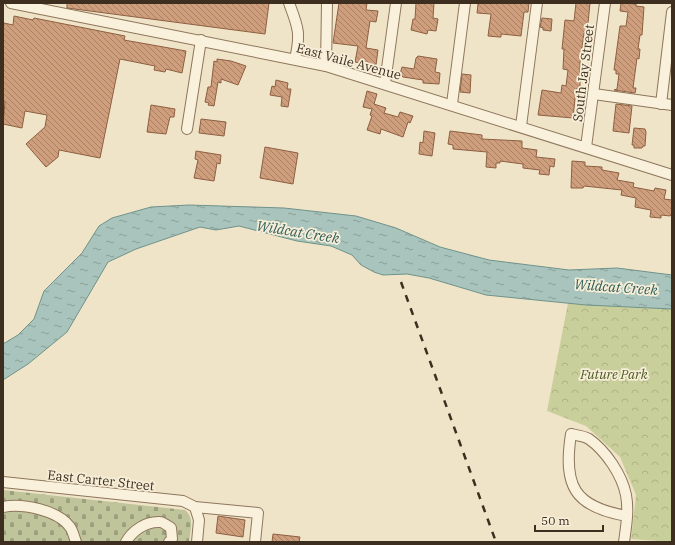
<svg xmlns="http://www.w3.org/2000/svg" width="675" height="545" viewBox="0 0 675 545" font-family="'IBM Plex Serif',serif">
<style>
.cemetery{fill:url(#cemetery-stones)}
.park{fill:url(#park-crowns)}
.water{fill:url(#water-ripples);stroke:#6f938a}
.building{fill:url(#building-back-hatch);stroke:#8d5f41}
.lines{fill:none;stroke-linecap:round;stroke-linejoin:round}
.minor-casing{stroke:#8d765c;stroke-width:12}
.minor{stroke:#faf1dc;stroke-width:10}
.rail{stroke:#3d2e20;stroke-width:2.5;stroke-dasharray:7 7;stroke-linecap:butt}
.labels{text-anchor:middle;stroke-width:3.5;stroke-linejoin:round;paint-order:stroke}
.street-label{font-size:13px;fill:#3d2e20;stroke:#f7eed8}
.park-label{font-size:13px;font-style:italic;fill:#4d5a26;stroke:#f7eed8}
.water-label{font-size:14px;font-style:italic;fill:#2f5d5a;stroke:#f7eed8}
</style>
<defs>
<pattern id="cemetery-stones" width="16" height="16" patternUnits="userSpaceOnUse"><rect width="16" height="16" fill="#bfc49a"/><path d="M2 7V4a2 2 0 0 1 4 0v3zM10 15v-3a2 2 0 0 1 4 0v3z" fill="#9ca07d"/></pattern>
<pattern id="park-crowns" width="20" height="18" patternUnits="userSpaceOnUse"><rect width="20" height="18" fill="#c9cf9b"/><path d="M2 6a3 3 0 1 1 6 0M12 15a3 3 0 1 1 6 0" fill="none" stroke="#aeb285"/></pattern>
<pattern id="water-ripples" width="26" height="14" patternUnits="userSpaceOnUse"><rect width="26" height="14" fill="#a9c4bc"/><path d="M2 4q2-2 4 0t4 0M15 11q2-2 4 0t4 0" fill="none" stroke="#8ba098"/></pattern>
<pattern id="building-back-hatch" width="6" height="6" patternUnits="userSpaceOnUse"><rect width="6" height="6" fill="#cf9f7d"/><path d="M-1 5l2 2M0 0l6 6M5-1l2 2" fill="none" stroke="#a98266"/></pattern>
</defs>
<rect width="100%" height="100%" fill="#f0e4c8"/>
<path class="cemetery" d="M3,490L185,510C195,518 190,531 189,542H3Z"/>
<polygon class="park" points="568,303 672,308 672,542 631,539 636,495 620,457 586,426 547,411"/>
<polygon class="water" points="189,205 284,208 356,216 396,228 440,247 489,260 569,270 617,268 672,275 672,309 586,305 486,295 429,278 407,274 383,275 374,272 361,265 352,255 331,246 297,241 239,226 216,230 200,227 136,249 108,262 67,332 28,364 3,380 3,344 18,335 34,319 44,291 82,253 99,226 112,218 151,207"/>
<g class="building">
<polygon points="67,3 269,3 265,34 67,8"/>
<polygon points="339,3 367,3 366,10 378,11 376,22 370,21 366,48 378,50 376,65 355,62 358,46 333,43"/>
<polygon points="416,3 434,3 433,18 438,19 436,31 428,30 427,34 411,30 413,19 415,19"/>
<polygon points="481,3 529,3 528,12 524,12 521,36 501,34 501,37 499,37 488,36 491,14 477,13 478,4"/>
<polygon points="576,3 590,3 587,33 584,33 580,62 580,89 576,89 573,118 538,115 542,90 561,93 562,85 566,86 568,70 563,69 564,49 562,49 565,20 574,21"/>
<polygon points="621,3 636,4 636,6 644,7 642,35 640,35 638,49 640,49 639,59 637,58 633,88 636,88 635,93 614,90 617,89 619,74 616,74 616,70 614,70 620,26 626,26 628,12 620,11"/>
<polygon points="14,16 33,20 34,18 125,36 124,40 186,51 182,73 166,69 165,72 154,70 155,66 120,59 100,158 59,150 58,157 46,167 26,144 45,127 47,115 25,111 22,128 3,124 5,102 3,102 3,30 4,23 13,25"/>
<polygon points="542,18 552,19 551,31 543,30 543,28 540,27"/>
<polygon points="418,56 437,59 435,72 440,73 439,84 423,83 423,80 403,77 400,74 402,67 414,69 416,58"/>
<polygon points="217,59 231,61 246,66 238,85 221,79 221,83 218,82 214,106 208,105 209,103 205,102 208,87 211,87 214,61 217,62"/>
<polygon points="462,74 471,75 470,93 460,92"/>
<polygon points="276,80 288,83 287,89 291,89 288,107 281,106 282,97 270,95 272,86 275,87"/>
<polygon points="367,91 377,94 374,104 386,108 384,113 398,117 400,112 413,116 410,123 408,122 403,137 381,129 380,134 367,130 372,116 370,115 372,109 363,107"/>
<polygon points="616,104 632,106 629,133 613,131"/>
<polygon points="151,105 175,109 174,117 170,117 166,134 147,132"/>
<polygon points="201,119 226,122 224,136 199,133"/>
<polygon points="634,128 645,129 646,132 645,146 643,146 642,148 634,148 634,145 632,145"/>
<polygon points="424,131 435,133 432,156 419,154 420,142 423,143"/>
<polygon points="450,131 482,135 482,139 522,141 522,148 537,150 536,157 555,159 554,167 550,166 549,175 539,174 540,170 523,168 523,164 500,161 500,163 496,163 496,168 486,167 487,152 453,149 453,145 448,144"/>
<polygon points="265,147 298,153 293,184 260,178"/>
<polygon points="196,151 221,155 220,164 217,163 214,181 194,178 198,160 195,159"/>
<polygon points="572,161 585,162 585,166 602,167 602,170 619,173 617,180 634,183 633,187 654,191 655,188 666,190 664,199 672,200 672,214 670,216 661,215 661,218 650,217 651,210 635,207 636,198 621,195 622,190 584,186 583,188 571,188"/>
<polygon points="218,516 245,520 243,537 216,533"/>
<polygon points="273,534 300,537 299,542 272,542"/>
</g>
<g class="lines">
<g class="minor-casing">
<g id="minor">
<polyline points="11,3 326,66 672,175"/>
<path d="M289,3C298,27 301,33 295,59"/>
<polyline points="326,66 327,3"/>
<polyline points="385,83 396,3"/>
<polyline points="594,94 672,105"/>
<polyline points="452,104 465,3"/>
<polyline points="661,104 672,12"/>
<polyline points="521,126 537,3"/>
<polyline points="187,129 201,40"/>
<polyline points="586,147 605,3"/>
<polyline points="3,482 183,501 195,507 258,513 255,542"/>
<path d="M3,507C22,503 58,510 70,527C73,531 74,537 76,542"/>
<polyline points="195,507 199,520 197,542"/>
<path d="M126,542C132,531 146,521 160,522C163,522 168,526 171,528L172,539L169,542"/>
<path d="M624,542C626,527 629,511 626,495C622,475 606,451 589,439C584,436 576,435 571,434C563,486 574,507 627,516"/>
</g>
</g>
<use href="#minor" class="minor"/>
<polyline class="rail" points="401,282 496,542"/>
</g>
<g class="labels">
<g class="street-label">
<text transform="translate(349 61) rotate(15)" y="5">East Vaile Avenue</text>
<text transform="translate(583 73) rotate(-83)" y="5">South Jay Street</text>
<text transform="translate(101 480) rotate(6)" y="5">East Carter Street</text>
</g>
<g class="park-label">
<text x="614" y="379">Future Park</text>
</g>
<g class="water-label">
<text transform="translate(298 232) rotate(9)" y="5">Wildcat Creek</text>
<text transform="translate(616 287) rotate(4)" y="5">Wildcat Creek</text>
</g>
</g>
<rect width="675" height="545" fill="none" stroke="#3d2e20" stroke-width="8"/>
<path d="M535 525v6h68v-6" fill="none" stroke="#3d2e20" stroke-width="2"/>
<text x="541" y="525" font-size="12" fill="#3d2e20" stroke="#f7eed8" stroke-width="3" paint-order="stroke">50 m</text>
</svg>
